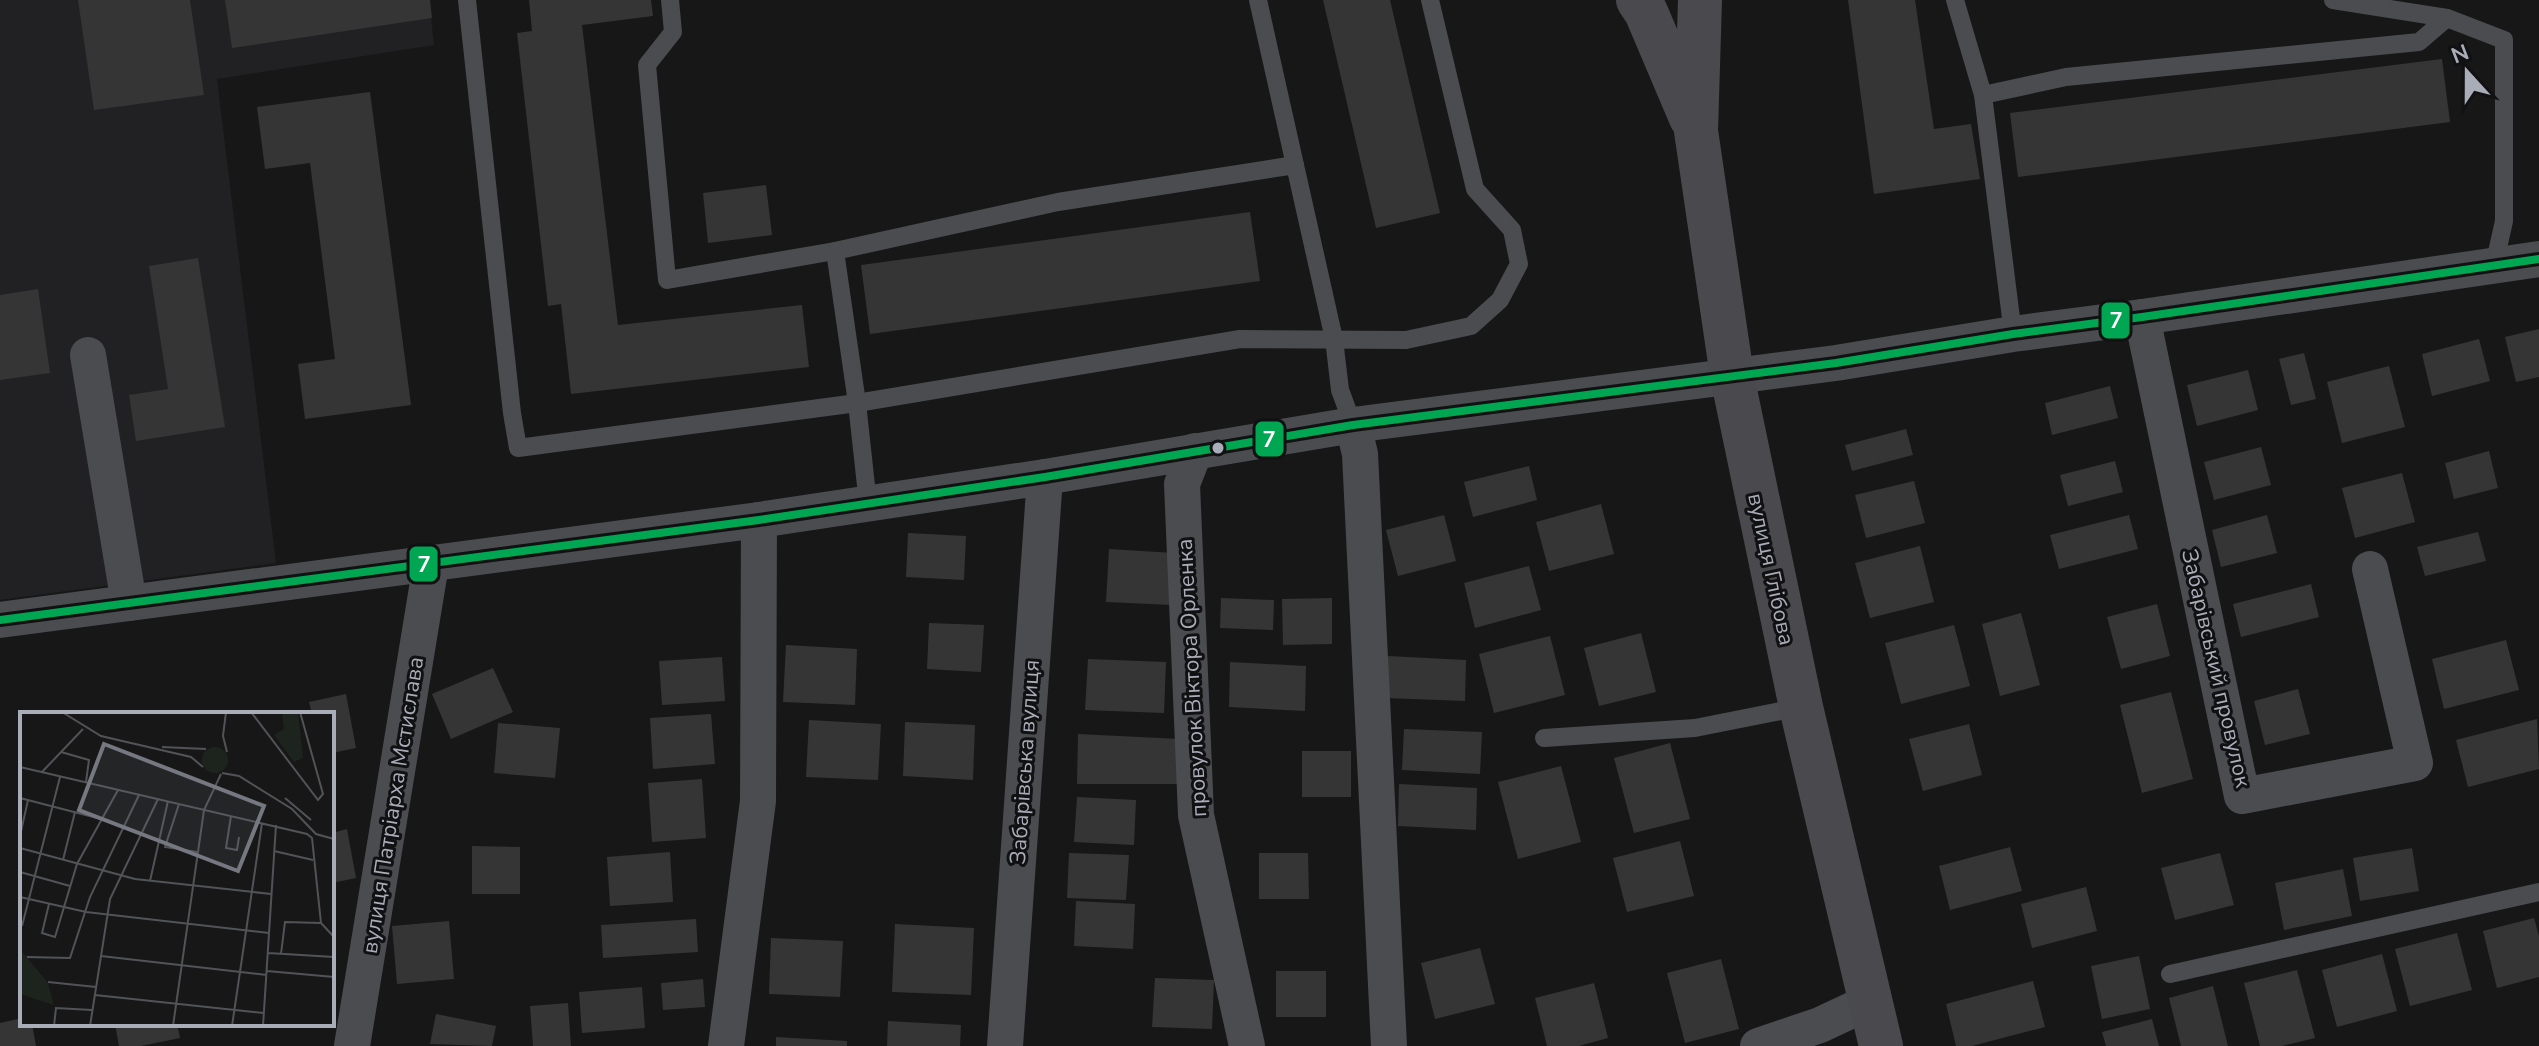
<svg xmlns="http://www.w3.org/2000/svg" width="2539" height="1046" viewBox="0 0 2539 1046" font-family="'Nunito Sans',sans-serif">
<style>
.built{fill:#212123}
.building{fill:#353536}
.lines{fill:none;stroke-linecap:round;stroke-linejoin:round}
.lane{stroke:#4b4c50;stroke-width:18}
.street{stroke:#4b4c50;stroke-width:36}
.secondary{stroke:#4a4a4e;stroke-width:44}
.bus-1-casing{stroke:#111113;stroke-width:14}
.bus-1{stroke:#00a651;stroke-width:8}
.bus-dot{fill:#a8adb8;stroke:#111113;stroke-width:3}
.labels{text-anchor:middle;stroke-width:6;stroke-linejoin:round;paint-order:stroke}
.street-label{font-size:22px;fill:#a8adb8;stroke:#111113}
.inset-road{fill:none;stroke:#515357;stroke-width:2}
.view{fill:#757880;fill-opacity:0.15;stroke:#757880;stroke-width:4}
.inset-edge{fill:none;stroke:#a8adb8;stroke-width:4}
.line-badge{stroke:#111113;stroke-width:3}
.badge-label{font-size:22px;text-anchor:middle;font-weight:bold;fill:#fff}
</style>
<rect width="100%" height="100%" fill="#171717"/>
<polygon class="built" points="0,0 429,0 434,45 217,79 276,563 0,600"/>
<g class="building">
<polygon points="78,0 190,0 204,95 94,110"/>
<polygon points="225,0 430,0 432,18 232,48"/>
<polygon points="529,0 651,0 653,16 582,25 618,325 802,305 809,367 571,394 561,304 548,306 517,33 532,31"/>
<polygon points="1323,0 1390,0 1440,213 1376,228"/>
<polygon points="1848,0 1915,0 1934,129 1971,124 1980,179 1874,194"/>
<polygon points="2442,59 2450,122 2018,177 2010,113"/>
<polygon points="370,92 411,405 305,419 298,364 335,359 310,163 265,169 257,107"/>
<polygon points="766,185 772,235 708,243 703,193"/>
<polygon points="1250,212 1260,281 870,334 861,265"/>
<polygon points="198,258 225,427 136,441 129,395 168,389 149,266"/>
<polygon points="38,289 50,373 0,380 0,295"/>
<polygon points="2539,329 2539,377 2516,382 2505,337"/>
<polygon points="2479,339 2490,381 2432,396 2422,354"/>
<polygon points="2304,353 2316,399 2291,405 2279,359"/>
<polygon points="2389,366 2405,427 2342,443 2327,382"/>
<polygon points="2248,370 2258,410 2197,426 2187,385"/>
<polygon points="2110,386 2118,418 2052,435 2045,403"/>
<polygon points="1906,429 1913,455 1852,471 1845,445"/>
<polygon points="2261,447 2271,485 2214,500 2204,462"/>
<polygon points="2489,451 2498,488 2454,499 2445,463"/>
<polygon points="2115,461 2123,492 2068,506 2060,475"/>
<polygon points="1529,466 1537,500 1473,517 1464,482"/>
<polygon points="2402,473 2415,522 2355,538 2342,488"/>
<polygon points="1914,481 1925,523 1866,538 1855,495"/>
<polygon points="1601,504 1614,554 1549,571 1536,522"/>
<polygon points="1444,515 1456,561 1398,576 1386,530"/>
<polygon points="2129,515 2138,549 2059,569 2050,535"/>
<polygon points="2267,515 2277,553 2221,567 2212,530"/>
<polygon points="2478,532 2486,561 2425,576 2417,547"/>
<polygon points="908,533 966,536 964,580 906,577"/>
<polygon points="1920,546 1934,602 1870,618 1855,563"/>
<polygon points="1109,549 1174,553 1172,605 1106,602"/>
<polygon points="1529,566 1541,610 1475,628 1464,583"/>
<polygon points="2311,584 2319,617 2241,637 2233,604"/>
<polygon points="1221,598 1274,600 1273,630 1220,628"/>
<polygon points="1332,598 1332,644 1283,645 1282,599"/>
<polygon points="2157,604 2170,656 2121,669 2107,617"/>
<polygon points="2021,613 2040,685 2000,696 1982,624"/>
<polygon points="929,623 984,625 981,672 927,669"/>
<polygon points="1954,625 1970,686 1901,704 1885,643"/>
<polygon points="1641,633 1656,692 1599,706 1584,648"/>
<polygon points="1550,636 1565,695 1494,713 1479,654"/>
<polygon points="2506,640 2519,690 2444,709 2432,659"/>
<polygon points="786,645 857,649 855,705 783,702"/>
<polygon points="1388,656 1466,660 1465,701 1386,698"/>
<polygon points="722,657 725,701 662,705 659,661"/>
<polygon points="1088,659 1166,662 1164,713 1085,710"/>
<polygon points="1230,662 1306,666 1305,711 1229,707"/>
<polygon points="493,668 513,712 451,739 432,694"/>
<polygon points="2298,689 2310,734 2265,745 2254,701"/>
<polygon points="2171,692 2193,779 2142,793 2120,705"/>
<polygon points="346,694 356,748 332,753 332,714 312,714 309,702"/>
<polygon points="711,714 715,764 653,769 650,718"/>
<polygon points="2537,719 2539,769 2468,787 2456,740"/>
<polygon points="809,720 881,724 878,780 806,777"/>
<polygon points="905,722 975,725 973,780 903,776"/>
<polygon points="498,723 560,728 555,778 494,773"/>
<polygon points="1969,724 1982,775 1923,791 1909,739"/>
<polygon points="1404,729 1482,732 1480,774 1402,770"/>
<polygon points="1078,734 1180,739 1182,784 1077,784"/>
<polygon points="1670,743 1690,819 1634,833 1614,758"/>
<rect x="1302" y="751" width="49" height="46"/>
<polygon points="1561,766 1581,842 1518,859 1498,782"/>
<polygon points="702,779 706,838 652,842 648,783"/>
<polygon points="1399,784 1477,788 1476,830 1398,826"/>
<polygon points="1077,797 1136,800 1134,845 1074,842"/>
<polygon points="347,829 356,878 332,883 332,833"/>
<polygon points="1680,841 1694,896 1627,912 1613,858"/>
<polygon points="472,846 520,847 520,894 472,894"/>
<polygon points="2010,847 2022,891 1950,910 1939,866"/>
<polygon points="2412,848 2419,891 2360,901 2353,858"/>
<polygon points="670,852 673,902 610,906 607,857"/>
<polygon points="1069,853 1129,855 1126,900 1067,898"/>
<polygon points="1259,853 1308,853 1309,899 1259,899"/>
<polygon points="2220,853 2234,905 2175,920 2161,868"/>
<polygon points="2343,869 2352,916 2284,930 2275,883"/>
<polygon points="2086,887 2097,931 2032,948 2021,904"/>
<polygon points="1076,901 1135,904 1133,949 1074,946"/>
<polygon points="2534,918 2539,936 2539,977 2497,988 2483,931"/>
<polygon points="696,919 698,952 603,958 601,925"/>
<polygon points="449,921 454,979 397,984 392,926"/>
<polygon points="895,924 974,928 971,995 892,992"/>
<polygon points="2457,933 2472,990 2410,1006 2395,949"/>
<polygon points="771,938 843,941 840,997 769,994"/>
<polygon points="1480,948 1495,1004 1435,1019 1421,963"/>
<polygon points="2382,954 2397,1011 2337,1027 2322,970"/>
<polygon points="2139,956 2150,1009 2102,1019 2091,966"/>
<polygon points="1721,959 1739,1029 1685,1043 1667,973"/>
<polygon points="2297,970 2315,1038 2282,1046 2260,1046 2244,983"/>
<rect x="1276" y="971" width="50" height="46"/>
<polygon points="1155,978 1214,980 1212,1029 1152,1027"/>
<polygon points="703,979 705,1007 663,1010 661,983"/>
<polygon points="2033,981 2045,1027 1972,1046 1956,1046 1946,1004"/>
<polygon points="1594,983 1608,1038 1579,1046 1547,1046 1535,998"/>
<polygon points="2213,986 2228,1046 2181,1046 2169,998"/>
<polygon points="642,987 645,1028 582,1033 579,992"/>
<polygon points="568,1003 571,1046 533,1046 530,1006"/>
<polygon points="436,1014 496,1026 492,1046 430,1044"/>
<polygon points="22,1018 22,1024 32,1024 36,1046 0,1046 0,1023"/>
<polygon points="2152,1019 2159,1046 2106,1046 2102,1032"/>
<polygon points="888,1021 961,1025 960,1046 887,1046"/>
<polygon points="115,1024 177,1024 180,1038 141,1046 119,1046"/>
<polygon points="776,1037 847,1041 847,1046 776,1046"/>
</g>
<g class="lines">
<g class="lane">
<polyline points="467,0 512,413 518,448 857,403 868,504"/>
<polyline points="670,0 673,32 647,65 667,280 835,251 1058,202 1295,165"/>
<polyline points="1258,0 1334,339 1340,390 1353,425"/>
<polyline points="1955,0 1983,95 2013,334"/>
<polyline points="2333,0 2447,18 2504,40 2504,221 2494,266"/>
<polyline points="1983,95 2066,77 2419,42 2447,18"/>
<polyline points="835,251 857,403 1240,339 1406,340 1471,326 1500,300 1519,264 1512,230 1475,189 1430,0"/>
<polyline points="1544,738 1695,728 1801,707"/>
<polyline points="2170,974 2539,892"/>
</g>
<g class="street">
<polyline points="2142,317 2242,796 2415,763 2370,569"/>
<polyline points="88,355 129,603"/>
<polyline points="1353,425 1360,454 1389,1046"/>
<polyline points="1195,451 1182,484 1196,815 1247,1046"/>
<polyline points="0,620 759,520 1045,477 1353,425 1836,363 2013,334 2142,317 2539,259"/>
<polyline points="352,1046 431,564"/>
<polyline points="726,1046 758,801 759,520"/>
<polyline points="1005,1046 1045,477"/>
<polyline points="1758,1046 1820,1025 1869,1002"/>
</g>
<g class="secondary">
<polyline points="1638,0 1646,12 1691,118"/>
<polyline points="1700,0 1696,131 1732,376 1801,707 1881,1046"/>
</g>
<g class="bus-1-casing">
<polyline id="bus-1" points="0,620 759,520 1045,477 1353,425 1836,363 2013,334 2142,317 2539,259"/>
</g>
<use href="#bus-1" class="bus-1"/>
</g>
<circle class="bus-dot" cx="1218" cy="448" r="7"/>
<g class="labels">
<g class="street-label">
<text transform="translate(1772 569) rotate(78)" y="8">вулиця Глібова</text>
<text transform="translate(2217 668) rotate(77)" y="8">Забарівський провулок</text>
<text transform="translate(1191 678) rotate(-93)" y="8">провулок Віктора Орленка</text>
<text transform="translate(1024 762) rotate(-86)" y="8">Забарівська вулиця</text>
<text transform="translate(392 805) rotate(-81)" y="8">вулиця Патріарха Мстислава</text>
</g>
</g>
<g transform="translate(20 712)">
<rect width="314" height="314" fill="#171717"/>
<path d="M262,0H278L283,46L274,50L254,23L264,17ZM182 48a13 13 0 1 1 26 0a13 13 0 1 1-26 0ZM0,237L28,271L34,293L0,282Z" fill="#1d241e"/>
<path class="inset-road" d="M42,0L81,24L171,45L183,55M206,0L203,24L207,40M231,0L298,88L303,82L280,0M142,35L186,37M41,40L69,48L66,70M0,55L287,122L292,126L301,211M22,60L63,17M202,61L219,64L272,97L296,122L314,127M0,86L81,107M265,86L291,108M159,92L145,135L177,140M211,104L206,136L217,138L219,125M0,124L8,88M0,136L115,167L251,182M254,139L293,148M43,148L55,100M0,160L50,174M130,169L148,89M0,185L66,200L249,221M29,192L22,221L35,225L57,152L98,78M2,214L40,65M248,241L314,245M261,242L265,210L301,211L314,225M81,244L247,263M7,245L50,246L70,185L119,83M247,259L314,265M28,270L76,275M75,283L244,301M34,314L36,296L72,298M70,314L90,187L138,87M153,314L184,98L201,62M212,314L242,111M243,314L256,113"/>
<path class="view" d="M84,32L244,94L218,159L59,98Z"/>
<rect width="314" height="314" class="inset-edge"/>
</g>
<g class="line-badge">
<rect x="2100" y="301" width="31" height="39" rx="8" fill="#00a651"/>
<rect x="1254" y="420" width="31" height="38" rx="8" fill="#00a651"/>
<rect x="408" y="545" width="31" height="38" rx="8" fill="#00a651"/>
</g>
<g class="badge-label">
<text x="2116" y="328">7</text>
<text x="1269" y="447">7</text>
<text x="424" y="572">7</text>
</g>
<g transform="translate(2467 72) rotate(339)" stroke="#111113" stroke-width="6" paint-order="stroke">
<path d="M0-6L14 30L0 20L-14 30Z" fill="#a8adb8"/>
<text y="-12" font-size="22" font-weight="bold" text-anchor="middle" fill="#a8adb8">N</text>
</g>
</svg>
